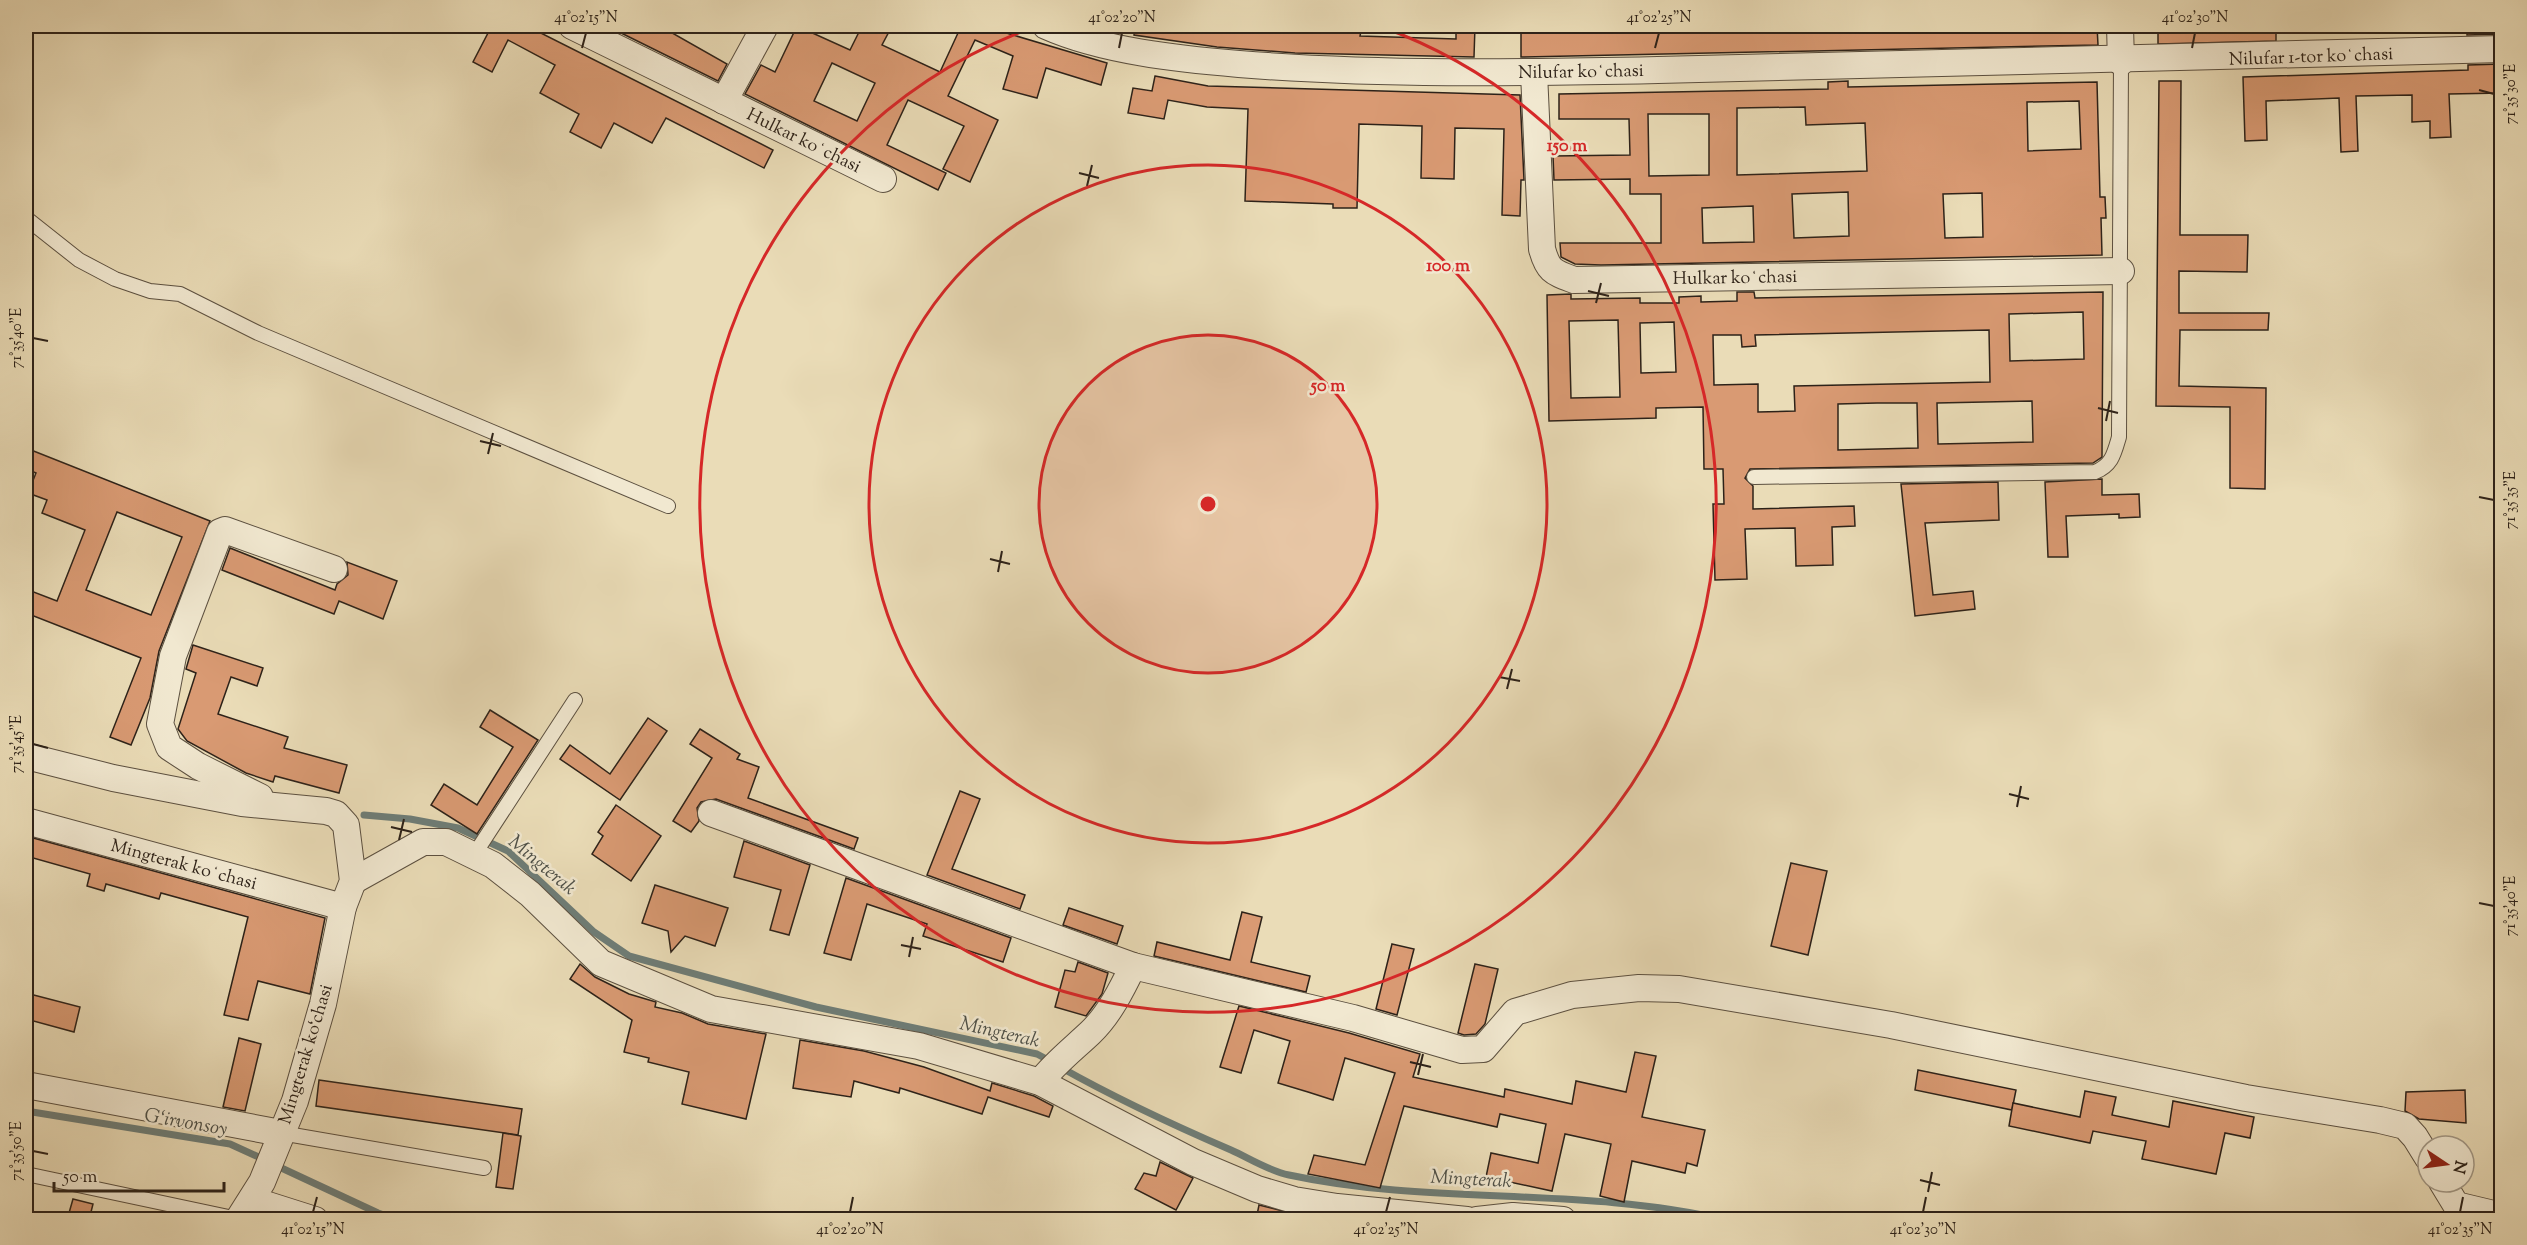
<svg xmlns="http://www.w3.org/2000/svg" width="2527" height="1245" viewBox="0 0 2527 1245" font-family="'Sorts Mill Goudy',serif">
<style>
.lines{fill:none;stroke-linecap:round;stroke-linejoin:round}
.stream{stroke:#6e7d77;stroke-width:7}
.building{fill:#d99a73;stroke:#2d2219;stroke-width:1.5;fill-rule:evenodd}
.lane-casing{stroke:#5c5040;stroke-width:16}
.street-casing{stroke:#5c5040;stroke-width:28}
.lane{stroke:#f1e8d0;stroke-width:14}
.street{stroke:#f1e8d0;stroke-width:26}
.ticks{fill:none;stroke:#2d2219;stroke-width:2}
.ring{fill:none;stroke:#d62828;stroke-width:3}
.labels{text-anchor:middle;stroke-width:5;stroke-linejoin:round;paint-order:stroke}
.street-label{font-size:18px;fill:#2d2219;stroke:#f1e8d0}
.water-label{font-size:20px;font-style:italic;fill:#4e5048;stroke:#f1e8d0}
.centre{fill:#d62828;stroke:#f1e8d0;stroke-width:3}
.ring-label{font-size:18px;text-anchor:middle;font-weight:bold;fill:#d62828;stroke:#f1e8d0;stroke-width:5;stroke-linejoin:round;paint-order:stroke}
.neatline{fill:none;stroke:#2d2219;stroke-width:2}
.ticks-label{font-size:15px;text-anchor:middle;fill:#2d2219}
</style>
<rect width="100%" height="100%" fill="#eadcb7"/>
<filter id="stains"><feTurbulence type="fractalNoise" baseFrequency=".00333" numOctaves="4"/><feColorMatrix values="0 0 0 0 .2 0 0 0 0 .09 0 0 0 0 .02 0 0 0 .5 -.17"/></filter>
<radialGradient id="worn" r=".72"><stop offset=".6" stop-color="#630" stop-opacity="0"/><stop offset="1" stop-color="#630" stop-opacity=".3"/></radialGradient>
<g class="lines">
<g class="stream">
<polyline points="364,815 410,819 458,828 508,851 594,932 629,956 816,1007 1037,1054 1050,1061"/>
<path d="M1060,1067C1115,1098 1173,1125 1231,1150C1249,1158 1269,1171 1289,1175C1433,1206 1582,1186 1726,1220"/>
<polyline points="26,1111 230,1144 265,1160"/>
<polyline points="275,1165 378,1213 399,1220"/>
</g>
</g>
<g class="building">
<polygon points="479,26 527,26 773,150 764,168 666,118 652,143 614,123 601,148 570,132 579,114 540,93 555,65 508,40 492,72 473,62 489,31"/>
<polygon points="607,26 660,26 727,64 718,81"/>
<path d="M797,26L850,50L862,26H892L882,45L940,72L958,33L941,26H1004L1003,32L1107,63L1101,85L1046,68L1037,98L1003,89L1013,56L975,40L948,96L998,120L970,182L943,169L964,126L908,100L887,145L946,173L938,190L745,94L761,65L775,72ZM832,63L875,83L857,121L814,101Z"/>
<polygon points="1135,26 1362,26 1360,36 1456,39 1456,26 1475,26 1474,57 1295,53 1217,47 1134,35"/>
<polygon points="1521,26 1697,26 1697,30 1733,29 1733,26 1815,26 1815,32 1856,31 1856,26 1984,26 1984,29 2019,28 2019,26 2097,26 2098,45 1521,57"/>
<polygon points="2158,26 2276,26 2276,41 2158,44"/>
<polygon points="2467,26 2502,26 2502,34 2467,35"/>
<polygon points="2502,64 2502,93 2449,94 2451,137 2430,138 2430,121 2412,122 2412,95 2356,96 2358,151 2341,152 2339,98 2266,101 2267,140 2245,141 2243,77 2468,70 2468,65"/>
<polygon points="1155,76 1208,86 1520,95 1524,180 1521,180 1520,216 1502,215 1504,129 1455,128 1454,179 1421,178 1422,126 1359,124 1357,208 1333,208 1333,204 1245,201 1248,109 1207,107 1168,100 1164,119 1128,113 1133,88 1152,91"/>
<path d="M1848,81V87L2097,82L2100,197H2105L2106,218H2101L2102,255L1601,265L1575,264L1561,257L1560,243H1661V194H1630V179L1554,180L1553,156L1630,155L1629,119H1559V94L1828,89V82ZM2079,101L2081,149L2028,151L2027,102ZM1805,107L1806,125L1865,123L1867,171L1737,175V108ZM1648,114H1709V175L1649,176ZM1848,192L1849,236L1794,238L1792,194ZM1982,193L1983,237L1945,238L1943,194ZM1753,206L1754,242L1703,243L1702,208Z"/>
<polygon points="2159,81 2181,81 2180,235 2248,235 2247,272 2179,271 2179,313 2269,313 2268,330 2180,330 2179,386 2266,388 2265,489 2230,488 2230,407 2156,406"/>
<path d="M1737,292H1754L1755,298L2103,292L2102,457L2093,463L1750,469L1745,478L1753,486V509L1854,506L1855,526L1832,527L1833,565L1796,566L1795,528L1745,529L1747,579L1715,580L1713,504H1724L1723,469H1704L1703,407L1656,408V418L1549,421L1547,295L1571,294V299L1640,298V303H1679V297L1701,296V302L1737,301ZM2083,312L2084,359L2010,361L2009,314ZM1618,320L1620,397L1571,398L1569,321ZM1674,322L1676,372L1641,373L1640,323ZM1989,330L1990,382L1794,386L1795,411L1758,412V384L1714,385L1713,335H1741L1742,347L1756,346L1755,335ZM2032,401L2033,442L1938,444L1937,403ZM1877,403H1917L1918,448L1838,450V404Z"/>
<path d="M26,448L210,521L159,651L150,698L131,745L110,737L141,658L26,613V589L57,601L85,530L42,513L47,500L28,493L36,473L26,469ZM117,512L182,537L151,615L86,590Z"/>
<polygon points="2102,479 2102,495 2139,494 2140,517 2119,518 2119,514 2066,516 2068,557 2048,557 2045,482"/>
<polygon points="1998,482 1999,520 1925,523 1933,595 1973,591 1975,609 1915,616 1901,484"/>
<polygon points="230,548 335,590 337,584 348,575 347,562 397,581 383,619 339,601 334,614 222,570"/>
<polygon points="193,645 263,668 257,686 231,677 218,714 288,737 284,748 347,765 339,793 275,776 273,782 246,773 187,741 178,729 196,673 186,669"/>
<polygon points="490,710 538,740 477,834 431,805 444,784 477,805 513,747 480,727"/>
<polygon points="648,718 667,731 620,800 560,759 570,745 610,774"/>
<polygon points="700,729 740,754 737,759 759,767 748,798 858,838 854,849 716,799 701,802 697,808 699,821 691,832 673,821 712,758 690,744"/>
<polygon points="960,791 980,799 952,869 1025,895 1020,909 927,875"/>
<polygon points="616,805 661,836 631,881 592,854 603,836 598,832"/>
<polygon points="26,836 325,918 310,994 258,981 248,1020 224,1015 248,917 161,893 159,899 106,884 104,891 87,886 90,874 26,856"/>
<polygon points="744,841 810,865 789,935 770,930 781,890 734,877"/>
<polygon points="1791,863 1827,871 1808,955 1771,946"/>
<polygon points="846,878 1011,938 1003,962 923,936 927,924 867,904 851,960 824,953"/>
<polygon points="655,885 728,908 715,946 685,936 671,952 668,931 642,923"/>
<polygon points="1069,908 1123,926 1117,944 1063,925"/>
<polygon points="1242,912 1262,917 1251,962 1310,976 1306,992 1154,956 1157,942 1230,960"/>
<polygon points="1392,944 1414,949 1397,1015 1376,1009"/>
<polygon points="1078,962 1108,973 1102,994 1086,1016 1055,1007 1065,970 1075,972"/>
<polygon points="580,964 595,977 629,994 656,1002 655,1007 682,1013 708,1024 766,1034 746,1119 682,1104 689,1072 648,1062 649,1058 624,1052 632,1020 570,979"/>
<polygon points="1475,964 1498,969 1485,1024 1476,1034 1464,1035 1458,1033"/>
<polygon points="26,993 80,1007 74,1032 26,1019"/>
<polygon points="1239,1006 1349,1033 1420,1054 1413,1077 1504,1097 1505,1089 1572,1104 1576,1081 1626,1092 1635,1052 1656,1056 1642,1117 1705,1130 1697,1166 1687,1163 1685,1173 1632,1161 1624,1202 1600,1196 1611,1144 1565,1134 1552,1191 1486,1177 1491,1153 1538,1163 1546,1124 1500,1114 1497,1127 1404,1106 1380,1188 1308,1174 1314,1155 1365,1165 1395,1073 1345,1058 1333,1100 1308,1092 1278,1083 1290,1041 1254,1030 1241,1073 1220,1067"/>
<polygon points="239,1038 261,1044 245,1111 223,1107"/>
<polygon points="800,1040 864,1051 924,1067 990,1091 992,1083 1034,1096 1053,1106 1049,1117 988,1097 982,1114 900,1088 899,1093 854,1081 851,1097 793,1088"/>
<polygon points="1918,1070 2016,1090 2012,1110 1915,1090"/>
<polygon points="319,1080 522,1109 518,1135 316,1106"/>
<polygon points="2465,1090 2466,1123 2419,1119 2405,1111 2406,1092"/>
<polygon points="2085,1091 2116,1097 2112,1115 2169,1127 2173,1101 2254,1117 2250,1138 2225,1133 2216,1174 2142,1159 2146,1141 2093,1131 2090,1143 2009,1126 2013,1103 2080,1117"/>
<polygon points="503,1133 521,1136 513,1189 496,1187"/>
<polygon points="1160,1162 1193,1178 1176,1210 1135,1189 1144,1173 1156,1176"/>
<polygon points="73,1199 93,1204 89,1220 67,1220"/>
<polygon points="1259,1205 1311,1218 1310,1220 1256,1220"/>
</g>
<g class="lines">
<g class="lane-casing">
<g id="lane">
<polyline points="26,218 79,260 115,279 150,291 180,294 258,333 668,506"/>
<path d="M1754,477L2095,472C2112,465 2114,454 2119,437L2121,62"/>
<polyline points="474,855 575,700"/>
<polyline points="281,1133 484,1168"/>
<polyline points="26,1174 238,1219"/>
</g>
</g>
<g class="street-casing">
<g id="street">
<polyline points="572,26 883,179"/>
<path d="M1046,26C1102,51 1179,59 1239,64C1378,75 1518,73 1658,70C1939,65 2220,58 2502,49"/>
<polyline points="2120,26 2121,62"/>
<path d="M1534,73L1542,249C1548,271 1553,272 1574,280L2121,271"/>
<polyline points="724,101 765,26"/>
<polyline points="26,756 113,778 242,803 326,811 336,814 346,825 353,881 343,907 323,1004 295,1101 262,1182 238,1220"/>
<polyline points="260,797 198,766 169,747 160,724 173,656 220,532 225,530 334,569"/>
<polyline points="711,813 1133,966 1353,1018 1462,1050 1483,1049 1515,1012 1572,995 1639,988 1679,989 1891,1025 2246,1098 2380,1120 2405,1126 2415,1137 2428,1158"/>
<polyline points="26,821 343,907"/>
<polyline points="353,881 423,842 446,842 493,865 530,894 601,963 711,1009 919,1046 1040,1082 1193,1162 1257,1189 1294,1200 1337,1207 1467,1220"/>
<path d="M1040,1082C1055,1063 1073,1049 1090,1033C1109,1015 1122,989 1133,966"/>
<polyline points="26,1085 281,1133"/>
<polyline points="2442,1182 2456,1205 2502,1216"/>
<polyline points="252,1200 315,1220"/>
<polyline points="1477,1220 1513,1216 1563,1220"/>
</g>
</g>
<use href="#lane" class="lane"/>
<use href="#street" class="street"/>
</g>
<path class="ticks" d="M582,48L586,33M1119,48L1122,33M1655,48L1659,33M2192,48L2195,33M2479,90L2494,94M1079,173L1099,178M1087,186L1092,165M1588,291L1609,296M1596,303L1601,283M33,338L48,341M2098,408L2118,413M2106,421L2110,401M480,441L501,446M488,454L493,433M2479,497L2494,500M990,559L1010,564M998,572L1002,551M1499,677L1520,681M1507,689L1512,669M33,744L48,748M2009,794L2029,799M2017,807L2021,786M391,827L412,832M399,840L404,819M2479,903L2494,906M901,945L921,949M909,957L913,937M1410,1062L1431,1067M1418,1075L1423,1054M33,1151L48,1154M1920,1180L1940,1185M1928,1192L1932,1172M313,1212L317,1197M850,1212L853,1197M1386,1212L1390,1197M1923,1212L1926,1197M2460,1212L2463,1197"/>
<circle cx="1208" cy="504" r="169" fill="#d62828" fill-opacity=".12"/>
<g class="ring">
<circle cx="1208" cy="504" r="169"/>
<circle cx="1208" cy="504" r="339"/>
<path d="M1382 27A508 508 0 1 1 1034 27"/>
</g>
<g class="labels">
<g class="street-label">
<text transform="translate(2311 56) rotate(-2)" y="6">Nilufar 1-tor koʻchasi</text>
<text transform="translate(1581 71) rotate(-1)" y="6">Nilufar koʻchasi</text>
<text transform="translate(804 140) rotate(26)" y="6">Hulkar koʻchasi</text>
<text transform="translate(1735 277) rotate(-1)" y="6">Hulkar koʻchasi</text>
<text transform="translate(184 864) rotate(15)" y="6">Mingterak koʻchasi</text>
<text transform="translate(305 1054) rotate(-73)" y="6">Mingterak ko‘chasi</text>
</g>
<g class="water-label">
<text transform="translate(543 864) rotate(40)" y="7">Mingterak</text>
<text transform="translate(1000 1031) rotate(13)" y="7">Mingterak</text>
<text transform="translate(186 1121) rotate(10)" y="7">G‘irvonsoy</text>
<text transform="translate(1471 1178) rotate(3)" y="7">Mingterak</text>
</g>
</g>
<circle cx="1208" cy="504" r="9" class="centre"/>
<g class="ring-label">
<text x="1567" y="151">150 m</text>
<text x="1448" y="271">100 m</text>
<text x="1328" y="391">50 m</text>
</g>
<rect width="2527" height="1245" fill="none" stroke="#eadcb7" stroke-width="66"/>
<g transform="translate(2446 1164) rotate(103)"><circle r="28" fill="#f1e8d0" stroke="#a39987" stroke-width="1.5"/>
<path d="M0-4.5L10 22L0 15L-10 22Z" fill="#8f2418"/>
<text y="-9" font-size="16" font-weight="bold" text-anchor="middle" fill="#2d2219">N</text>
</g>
<path d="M54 1182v9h170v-9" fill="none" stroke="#2d2219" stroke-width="3"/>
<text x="63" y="1182" font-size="18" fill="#2d2219" stroke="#f1e8d0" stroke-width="4.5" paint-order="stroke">50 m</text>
<rect x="33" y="33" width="2461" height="1179" class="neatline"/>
<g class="ticks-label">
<text x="586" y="22">41°02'15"N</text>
<text x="1122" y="22">41°02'20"N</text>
<text x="1659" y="22">41°02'25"N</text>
<text x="2195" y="22">41°02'30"N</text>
<text transform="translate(2510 94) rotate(-90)" y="5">71°35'30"E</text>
<text transform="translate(16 338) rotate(-90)" y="5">71°35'40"E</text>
<text transform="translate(2510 500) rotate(-90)" y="5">71°35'35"E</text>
<text transform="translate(16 744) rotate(-90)" y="5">71°35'45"E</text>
<text transform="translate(2510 906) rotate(-90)" y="5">71°35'40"E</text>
<text transform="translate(16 1151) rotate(-90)" y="5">71°35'50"E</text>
<text x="313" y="1234">41°02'15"N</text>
<text x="850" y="1234">41°02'20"N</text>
<text x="1386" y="1234">41°02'25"N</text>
<text x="1923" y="1234">41°02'30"N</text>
<text x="2460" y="1234">41°02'35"N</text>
</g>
<rect width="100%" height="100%" filter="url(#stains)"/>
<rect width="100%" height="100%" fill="url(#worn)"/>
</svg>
